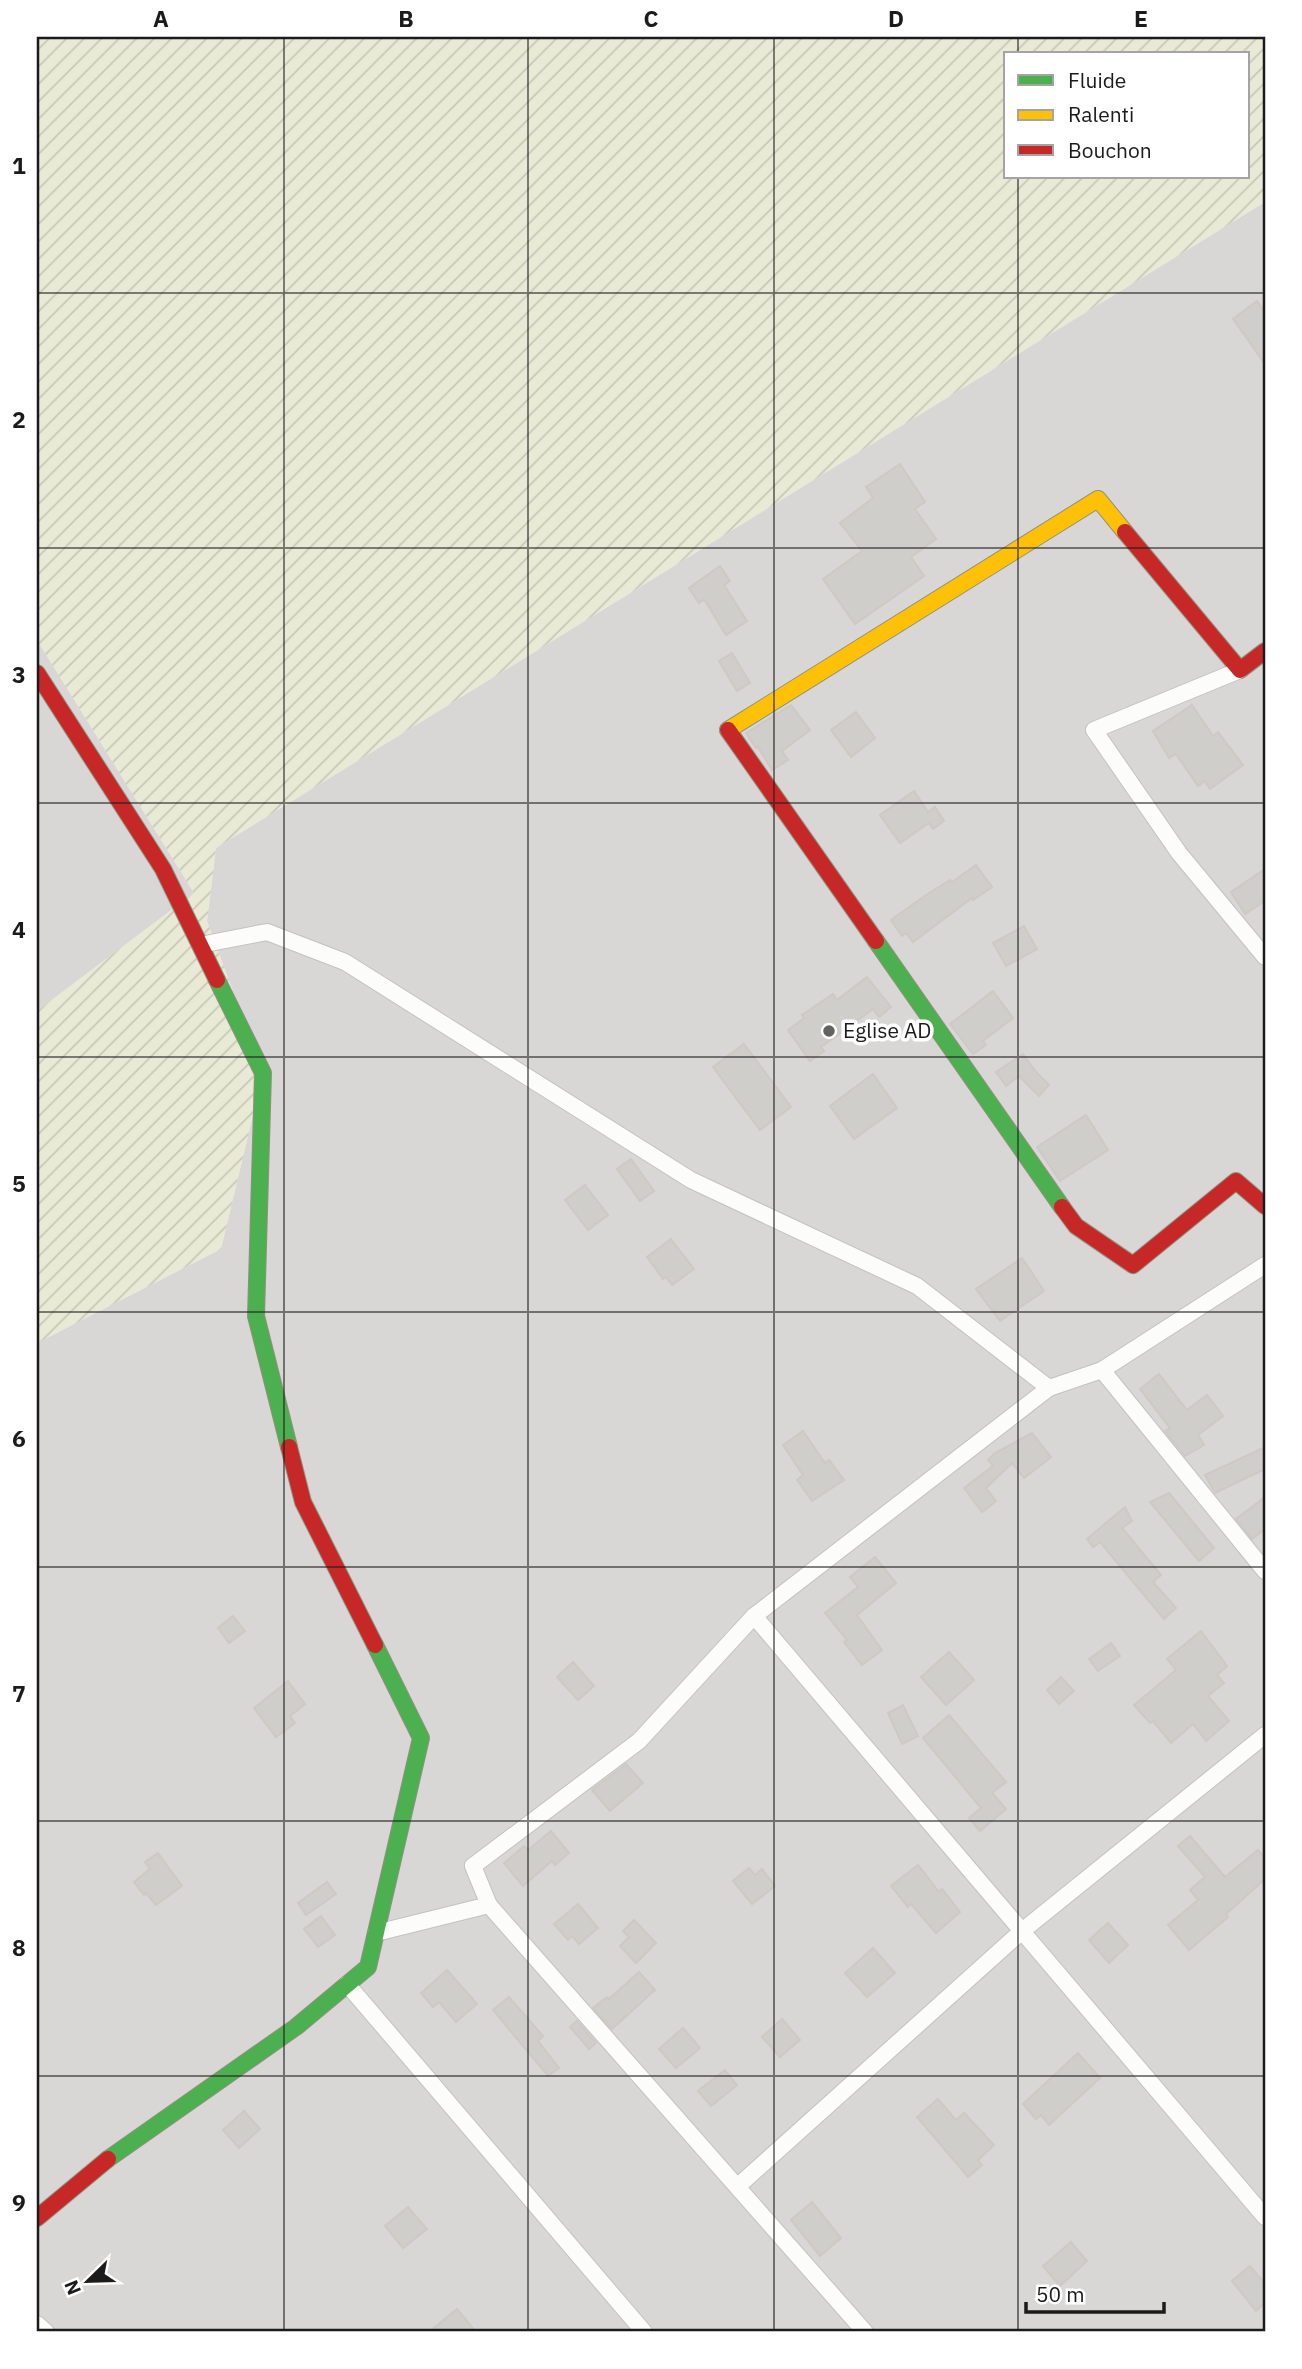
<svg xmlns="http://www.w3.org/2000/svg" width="1302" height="2369" viewBox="0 0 1302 2369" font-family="'IBM Plex Sans',sans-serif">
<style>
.residential{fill:#d9d7d5}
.farmland{fill:url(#farmland-furrows);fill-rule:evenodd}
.building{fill:#d0cecb;stroke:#cdc9c5;stroke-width:2}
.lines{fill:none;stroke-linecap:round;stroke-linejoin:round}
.street-casing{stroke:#c2c2c0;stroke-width:18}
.fast-casing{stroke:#90927d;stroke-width:18}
.slow-casing{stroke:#90927d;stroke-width:18}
.jam-casing{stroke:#90927d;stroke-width:18}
.street{stroke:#fcfcfb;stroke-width:16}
.fast{stroke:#4caf50;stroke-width:16}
.slow{stroke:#ffc107;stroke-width:16}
.jam{stroke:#c62828;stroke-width:16}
.grid{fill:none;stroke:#1b1b1b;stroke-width:2;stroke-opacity:0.55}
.poi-dot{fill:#636361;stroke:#fff;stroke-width:2.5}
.labels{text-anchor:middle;stroke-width:7;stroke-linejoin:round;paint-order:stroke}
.poi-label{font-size:21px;fill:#1b1b1b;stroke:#fff;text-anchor:start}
.neatline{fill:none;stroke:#1b1b1b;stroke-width:2.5}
.grid-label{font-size:23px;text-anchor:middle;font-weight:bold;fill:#1b1b1b}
</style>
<defs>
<pattern id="farmland-furrows" width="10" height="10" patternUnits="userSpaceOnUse" patternTransform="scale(1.75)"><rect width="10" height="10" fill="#e9ead6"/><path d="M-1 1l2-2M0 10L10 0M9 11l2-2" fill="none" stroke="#c7c8b7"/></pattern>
</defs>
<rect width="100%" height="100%" fill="#eae8e4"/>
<g class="residential">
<polygon points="1265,202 1265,2332 37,2332 37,1343 221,1249 263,1073 207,921 216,848"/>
<polygon points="37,640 194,893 37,1011"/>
</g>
<path class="farmland" d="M37,37H1265V202L216,848L207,921L263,1073L221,1249L37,1343V1011L194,893L37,640ZM1006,54H1248V177H1006Z"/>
<g class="building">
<polygon points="1257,301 1265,312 1265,364 1233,319"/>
<polygon points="900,464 925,502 915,509 936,539 911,557 924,576 855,624 823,579 862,551 840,523 873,498 866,487"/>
<polygon points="720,566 730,581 724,585 747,621 726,635 706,602 703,600 699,603 689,588"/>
<polygon points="732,653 750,683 737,691 719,661"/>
<polygon points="791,705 810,730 782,751 788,760 772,770 758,747 756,748 746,733"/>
<polygon points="1192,705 1213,736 1218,732 1243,765 1210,789 1205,781 1198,786 1176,754 1169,758 1153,731"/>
<polygon points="856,712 875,738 851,757 831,730"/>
<polygon points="914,791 928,812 935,807 944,821 933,829 929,823 900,843 880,815"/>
<polygon points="976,865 992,887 973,900 972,898 913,942 906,933 902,936 891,920 926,895 950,880 952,882"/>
<polygon points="1265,869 1265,901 1245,914 1231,892"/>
<polygon points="1024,926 1037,949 1006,966 993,943"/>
<polygon points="867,977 891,1007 879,1017 873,1009 821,1047 824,1051 810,1061 788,1030 804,1018 802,1015 833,994 837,1000"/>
<polygon points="993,991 1013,1018 983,1041 986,1045 973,1054 950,1024"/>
<polygon points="744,1044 791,1107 760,1130 713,1067"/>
<polygon points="1023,1054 1036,1072 1049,1085 1039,1096 1019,1076 1006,1086 996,1072"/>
<polygon points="873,1074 897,1108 854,1139 830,1106"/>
<polygon points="1086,1115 1108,1150 1060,1181 1037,1147"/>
<polygon points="631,1159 654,1191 640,1201 617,1169"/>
<polygon points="585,1185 608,1215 588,1230 565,1200"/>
<polygon points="671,1239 694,1269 672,1285 666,1277 663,1279 647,1257"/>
<polygon points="1022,1258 1044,1291 1000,1321 976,1289"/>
<polygon points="1159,1374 1187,1410 1207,1395 1223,1416 1198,1435 1204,1445 1185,1456 1165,1431 1170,1428 1140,1389"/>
<polygon points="803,1431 825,1463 829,1460 844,1480 812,1501 797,1480 803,1475 783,1445"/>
<polygon points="1032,1433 1051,1457 1024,1478 1012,1463 986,1488 996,1501 982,1512 964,1488 993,1466 988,1460 995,1453"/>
<polygon points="1265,1447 1265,1469 1215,1493 1205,1475"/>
<polygon points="1169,1493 1214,1548 1199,1561 1150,1502"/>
<polygon points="1265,1497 1265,1529 1252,1539 1236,1519"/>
<polygon points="1125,1507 1132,1521 1122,1528 1161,1575 1153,1582 1176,1608 1164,1619 1100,1542 1093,1547 1087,1539"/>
<polygon points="875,1557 896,1583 857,1615 882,1650 862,1665 844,1642 847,1640 825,1613 858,1587 850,1577"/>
<polygon points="233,1616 245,1631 229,1643 218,1628"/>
<polygon points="1201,1631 1227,1666 1217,1675 1224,1683 1208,1696 1229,1721 1206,1741 1193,1724 1171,1743 1153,1721 1150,1723 1134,1705 1176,1670 1167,1659"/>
<polygon points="1111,1643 1120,1656 1098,1671 1089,1659"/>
<polygon points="949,1652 974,1680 946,1705 921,1677"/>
<polygon points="573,1662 594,1686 578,1700 557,1677"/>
<polygon points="1061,1677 1074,1691 1059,1704 1047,1690"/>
<polygon points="288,1681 305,1704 290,1716 295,1723 276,1737 254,1708"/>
<polygon points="903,1705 918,1736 902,1744 888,1713"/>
<polygon points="949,1715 1006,1782 992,1793 1006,1809 980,1831 969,1818 981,1808 923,1738"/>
<polygon points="626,1764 643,1783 610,1811 592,1790"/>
<polygon points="551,1831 569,1853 555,1865 552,1861 523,1886 504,1863 524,1846 528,1850"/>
<polygon points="1190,1836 1225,1877 1258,1850 1265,1858 1265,1879 1226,1914 1228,1917 1189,1950 1168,1925 1198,1900 1190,1890 1205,1877 1178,1846"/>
<polygon points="158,1853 182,1886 156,1905 146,1893 144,1895 134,1882 150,1869 145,1862"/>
<polygon points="918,1865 939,1892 942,1889 960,1912 936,1933 911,1904 908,1907 891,1886"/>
<polygon points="749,1868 755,1875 762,1869 775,1886 752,1904 733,1881"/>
<polygon points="327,1882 336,1894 306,1915 298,1903"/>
<polygon points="578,1904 598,1928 579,1944 572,1936 568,1940 554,1924"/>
<polygon points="321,1916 335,1935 318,1947 304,1929"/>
<polygon points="634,1920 656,1943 636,1963 620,1946 629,1937 623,1931"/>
<polygon points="1108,1923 1128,1945 1109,1963 1089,1940"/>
<polygon points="873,1948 895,1973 867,1997 845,1973"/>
<polygon points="447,1970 477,2004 456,2022 439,2002 433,2007 421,1993"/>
<polygon points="639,1972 655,1990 612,2029 593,2008 607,1997 609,1999"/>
<polygon points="509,1997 543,2036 538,2041 559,2068 548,2076 493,2010"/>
<polygon points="782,2019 800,2040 780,2057 762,2037"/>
<polygon points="577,2021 596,2043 589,2049 570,2027"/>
<polygon points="683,2028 700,2048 676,2068 659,2049"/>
<polygon points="1078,2053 1100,2078 1049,2125 1041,2115 1036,2119 1023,2104"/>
<polygon points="725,2070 737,2085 711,2106 698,2091"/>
<polygon points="938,2099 956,2120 964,2113 994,2145 978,2160 982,2165 968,2177 917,2117"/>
<polygon points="244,2111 260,2129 239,2148 223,2130"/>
<polygon points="812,2202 841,2238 820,2256 791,2220"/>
<polygon points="408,2207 427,2229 403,2248 385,2226"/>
<polygon points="1071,2242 1087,2261 1060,2286 1043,2266"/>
<polygon points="1250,2266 1265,2284 1265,2303 1256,2311 1232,2281"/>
<polygon points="457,2309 476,2332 429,2332"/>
</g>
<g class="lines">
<g class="street-casing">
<g id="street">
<polyline points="1240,670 1094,730 1179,853 1265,957"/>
<polyline points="200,945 267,932 345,962 691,1180 917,1286 1049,1388"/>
<polyline points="1265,1265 1102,1370 1265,1571"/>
<polyline points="1102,1370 1049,1388 754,1616 1265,2217"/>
<polyline points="489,1905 473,1866 639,1741 754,1616"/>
<polyline points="376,1933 489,1905 865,2332"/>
<polyline points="347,1984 644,2332"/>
<polyline points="738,2186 1022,1931 1265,1735"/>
<polyline points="37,2324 46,2332"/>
</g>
</g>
<g class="fast-casing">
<g id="fast">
<polyline points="876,941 1062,1207"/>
<polyline points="217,980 263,1073 256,1316 289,1447"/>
<polyline points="108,2159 296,2027 368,1967 421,1738 375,1645"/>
</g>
</g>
<g class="slow-casing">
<polyline id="slow" points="728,730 1098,499 1125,532"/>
</g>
<g class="jam-casing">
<g id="jam">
<polyline points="1125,532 1240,670 1265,651"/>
<polyline points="37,673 163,869 217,980"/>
<polyline points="728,730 876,941"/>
<polyline points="1062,1207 1076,1226 1133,1265 1236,1181 1265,1206"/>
<polyline points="289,1447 303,1502 375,1645"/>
<polyline points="37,2218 108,2159"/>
</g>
</g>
<use href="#street" class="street"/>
<use href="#fast" class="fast"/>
<use href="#slow" class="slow"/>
<use href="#jam" class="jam"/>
</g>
<path class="grid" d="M284,37V2332M528,37V2332M774,37V2332M1018,37V54M1018,177V2332M37,293H1265M37,548H1265M37,803H1265M37,1057H1265M37,1312H1265M37,1567H1265M37,1821H1265M37,2076H1265"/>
<circle class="poi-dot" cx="829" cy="1031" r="7"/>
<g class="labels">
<g class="poi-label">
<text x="843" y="1038">Eglise AD</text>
</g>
</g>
<rect width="1302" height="2369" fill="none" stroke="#ffffff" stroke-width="77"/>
<rect x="1004" y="52" width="245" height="126" fill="#ffffff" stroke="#a4a4a4" stroke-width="2"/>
<rect x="1018" y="75" width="35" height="10" fill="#4caf50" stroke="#a4a4a4" stroke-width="2"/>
<text x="1068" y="88" font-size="21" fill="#1b1b1b">Fluide</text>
<rect x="1018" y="110" width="35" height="10" fill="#ffc107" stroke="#a4a4a4" stroke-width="2"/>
<text x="1068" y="122" font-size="21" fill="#1b1b1b">Ralenti</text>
<rect x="1018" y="145" width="35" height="10" fill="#c62828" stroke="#a4a4a4" stroke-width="2"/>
<text x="1068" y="158" font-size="21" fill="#1b1b1b">Bouchon</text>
<g transform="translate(88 2281) rotate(247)" stroke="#ffffff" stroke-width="5" paint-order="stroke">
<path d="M0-5L12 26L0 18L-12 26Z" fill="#1b1b1b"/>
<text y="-10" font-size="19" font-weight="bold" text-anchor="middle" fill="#1b1b1b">N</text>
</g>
<path d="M1026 2302v10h138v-10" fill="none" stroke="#1b1b1b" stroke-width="3.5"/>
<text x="1036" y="2302" font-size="21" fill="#1b1b1b" stroke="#ffffff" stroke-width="5" paint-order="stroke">50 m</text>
<rect x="38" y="38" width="1226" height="2292" class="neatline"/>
<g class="grid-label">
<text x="161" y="27">A</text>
<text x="406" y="27">B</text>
<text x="651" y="27">C</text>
<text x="896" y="27">D</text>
<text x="1141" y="27">E</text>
<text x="19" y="174">1</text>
<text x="19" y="428">2</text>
<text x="19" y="683">3</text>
<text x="19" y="938">4</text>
<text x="19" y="1192">5</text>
<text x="19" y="1447">6</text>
<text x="19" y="1702">7</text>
<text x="19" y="1956">8</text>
<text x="19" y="2211">9</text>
</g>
</svg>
